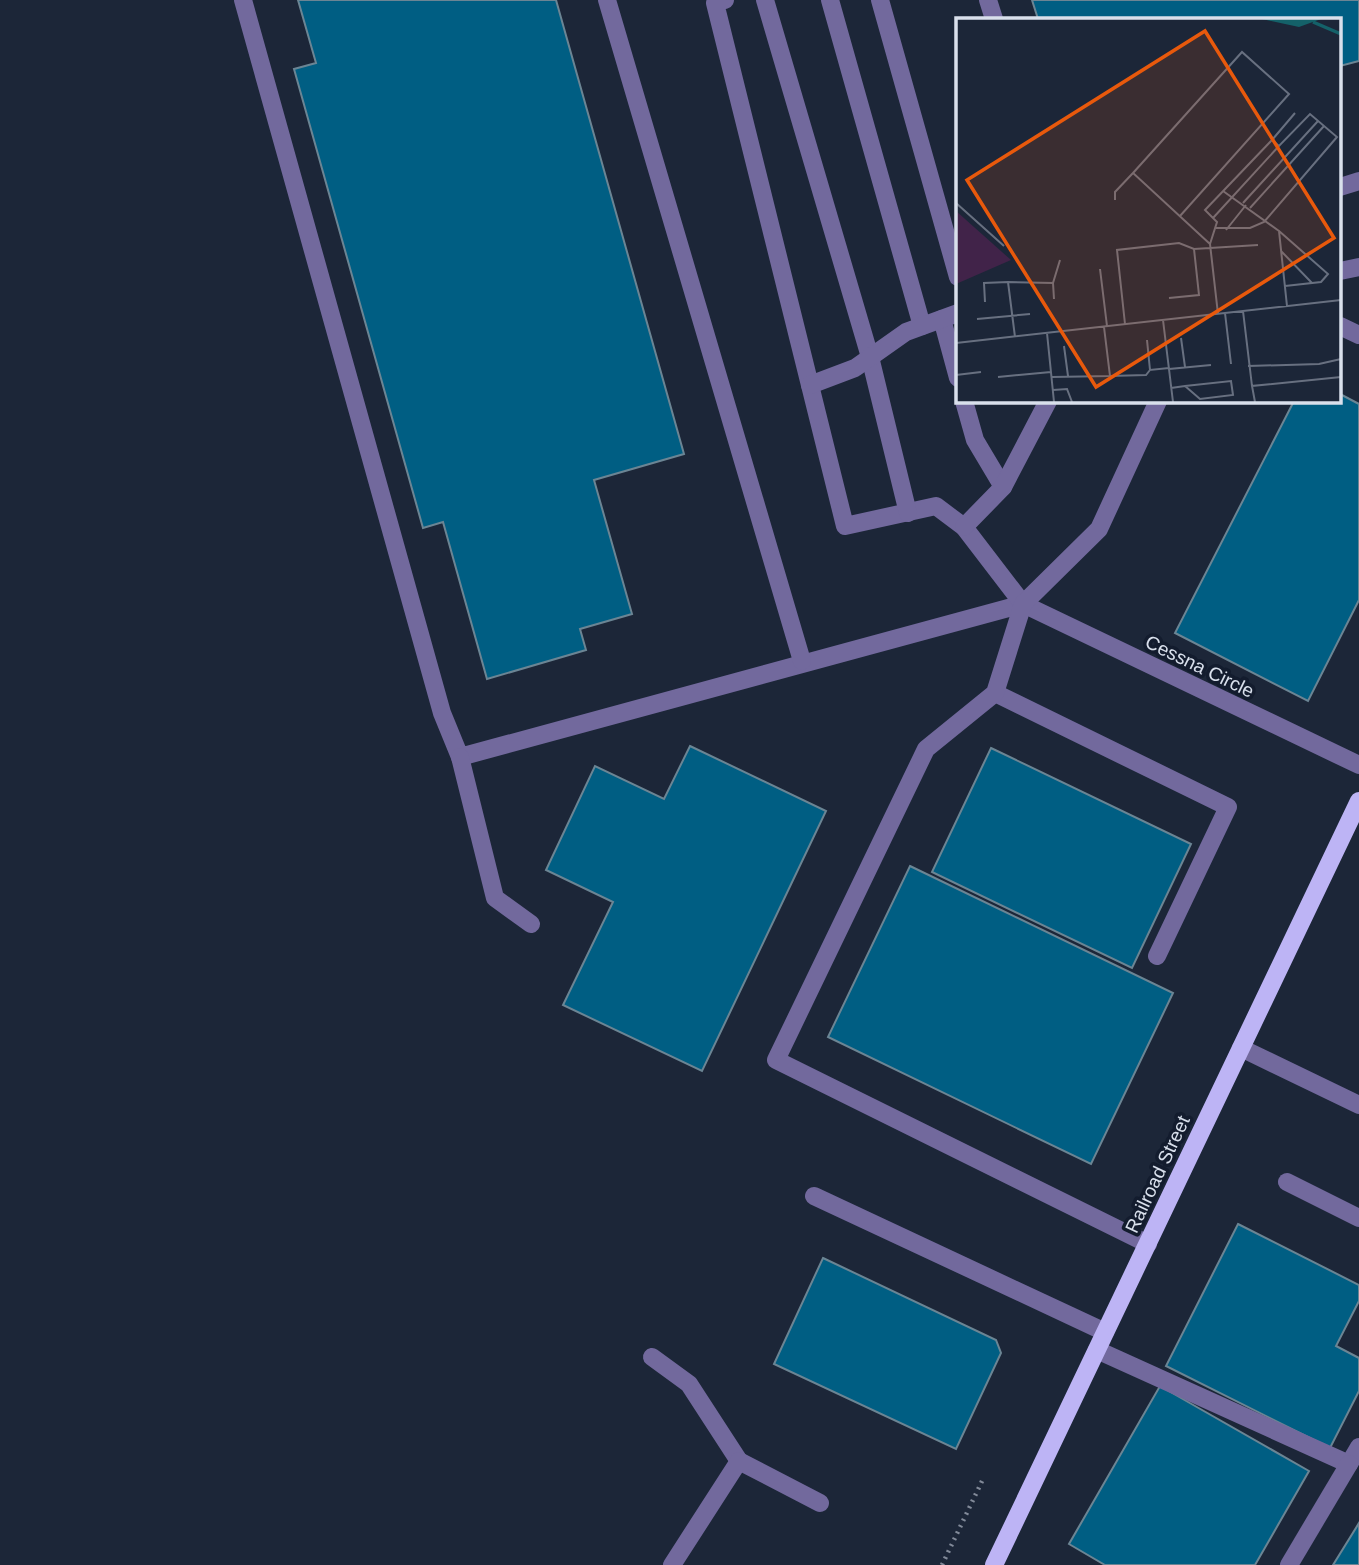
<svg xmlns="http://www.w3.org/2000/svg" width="1359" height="1565" viewBox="0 0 1359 1565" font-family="Helvetica,sans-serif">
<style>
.building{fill:#005e83;stroke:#6b8594;stroke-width:2}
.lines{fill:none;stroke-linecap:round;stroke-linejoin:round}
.path{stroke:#828a99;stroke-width:4.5;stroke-dasharray:2 5;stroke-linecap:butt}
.minor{stroke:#72699d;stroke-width:18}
.major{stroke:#bdb4f5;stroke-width:18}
.labels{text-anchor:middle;stroke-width:7;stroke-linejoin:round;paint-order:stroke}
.street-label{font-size:19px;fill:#d9e0ec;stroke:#131c2e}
.inset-river{fill:none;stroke:#146169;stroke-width:3.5}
.inset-road{fill:none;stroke:#687080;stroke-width:2}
.view{fill:#e8590c;fill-opacity:0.15;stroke:#e8590c;stroke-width:3.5}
.inset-edge{fill:none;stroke:#d9e0ec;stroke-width:3.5}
</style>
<rect width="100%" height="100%" fill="#1c2638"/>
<g class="building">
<polygon points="298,0 556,0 684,454 594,480 632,614 580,629 586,650 487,679 443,522 423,528 294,69 316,63"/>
<polygon points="1032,0 1359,0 1359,61 1340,66 1340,19 1038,19"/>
<polygon points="1340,394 1359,404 1359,600 1308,701 1175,633 1294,401 1340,401"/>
<polygon points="690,746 826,811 702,1071 563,1005 613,902 546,870 595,766 664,799"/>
<polygon points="991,748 1191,844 1132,968 932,872"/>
<polygon points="910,866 1173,993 1091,1164 828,1037"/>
<polygon points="1238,1224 1359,1285 1359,1301 1336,1346 1359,1358 1359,1391 1330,1448 1166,1366"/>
<polygon points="823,1258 996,1340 1001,1353 956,1449 774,1364"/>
<polygon points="1160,1386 1309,1471 1255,1565 1105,1565 1069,1544"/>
<polygon points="1359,1523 1359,1565 1333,1565"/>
</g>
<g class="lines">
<polyline class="path" points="942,1565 983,1479"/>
<g class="minor">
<polyline points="243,0 442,713 460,757 1023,604"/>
<polyline points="607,0 802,661"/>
<polyline points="725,0 715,3 845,526 936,506 964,527 1023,604 1359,765"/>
<polyline points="765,0 870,357 908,513"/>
<polyline points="830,0 922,326"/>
<polyline points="880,0 958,277"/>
<polyline points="988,0 994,19"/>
<polyline points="1340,187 1359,181"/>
<polyline points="1340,271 1359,267"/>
<polyline points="942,319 958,378"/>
<polyline points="1340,326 1359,335"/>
<polyline points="810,385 855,368 906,332 958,313"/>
<polyline points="964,401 975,440 1003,487"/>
<polyline points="964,527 1003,487 1048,401"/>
<polyline points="995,693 1228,807 1157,956"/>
<polyline points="460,757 495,898 531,924"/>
<polyline points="1241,1048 1359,1105"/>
<polyline points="1287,1182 1359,1218"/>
<polyline points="814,1196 1105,1332"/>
<polyline points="1148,1244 776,1060 926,749 995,693 1023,604 1099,529 1158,401"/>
<polyline points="1097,1350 1349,1464 1359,1447"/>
<polyline points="652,1357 689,1384 739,1461"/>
<polyline points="672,1565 739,1461 820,1503"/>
<polyline points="1289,1565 1349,1464"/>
</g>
<polyline class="major" points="994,1565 1359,801"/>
</g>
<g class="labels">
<g class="street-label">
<text transform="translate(1200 666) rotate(26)" y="7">Cessna Circle</text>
<text transform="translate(1157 1174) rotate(-65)" y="7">Railroad Street</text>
</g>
</g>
<g transform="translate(956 18)">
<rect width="385" height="385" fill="#1c2638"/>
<path d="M0,193L55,242L0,266Z" fill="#412349"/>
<path d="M306,1H365L343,9Z" fill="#146169"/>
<path class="inset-river" d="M357,4L385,16"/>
<path class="inset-road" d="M316,122L339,95M267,173L323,213L331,288M159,182V174L177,155M0,185L48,228M287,185L362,103M294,190L368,108M224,198L333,76L286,34L177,155L254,226M257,200L323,128M260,210H294L308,204L381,119L354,96L323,128L316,122L249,192L261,204L254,226L262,296M270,212L290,187M323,213L372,256L365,264L329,268M325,233L356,265M144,251L151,308M52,264L59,319M97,265L104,242M213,280L243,277L238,231M29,284L28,265L52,264L97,265L98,281M287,293L296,368M269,295L275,346M21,301L74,296M207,302L217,384M169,306L161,232L223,225L238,231L302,227M148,309L154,358L190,357L194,352M91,315L98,384M225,320L229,349M191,322L194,352L213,350M0,325L385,282M108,328L112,358M292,348L363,346L385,341M213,351L255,347M0,357L25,354M42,359L95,354M96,359L154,358M215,370L229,368L275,363L277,377L244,381L229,368M97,372L111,371L116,384M299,384L296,368L385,359"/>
<path class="view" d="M249,13L378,220L140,369L11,162Z"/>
<rect width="385" height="385" class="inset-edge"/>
</g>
</svg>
